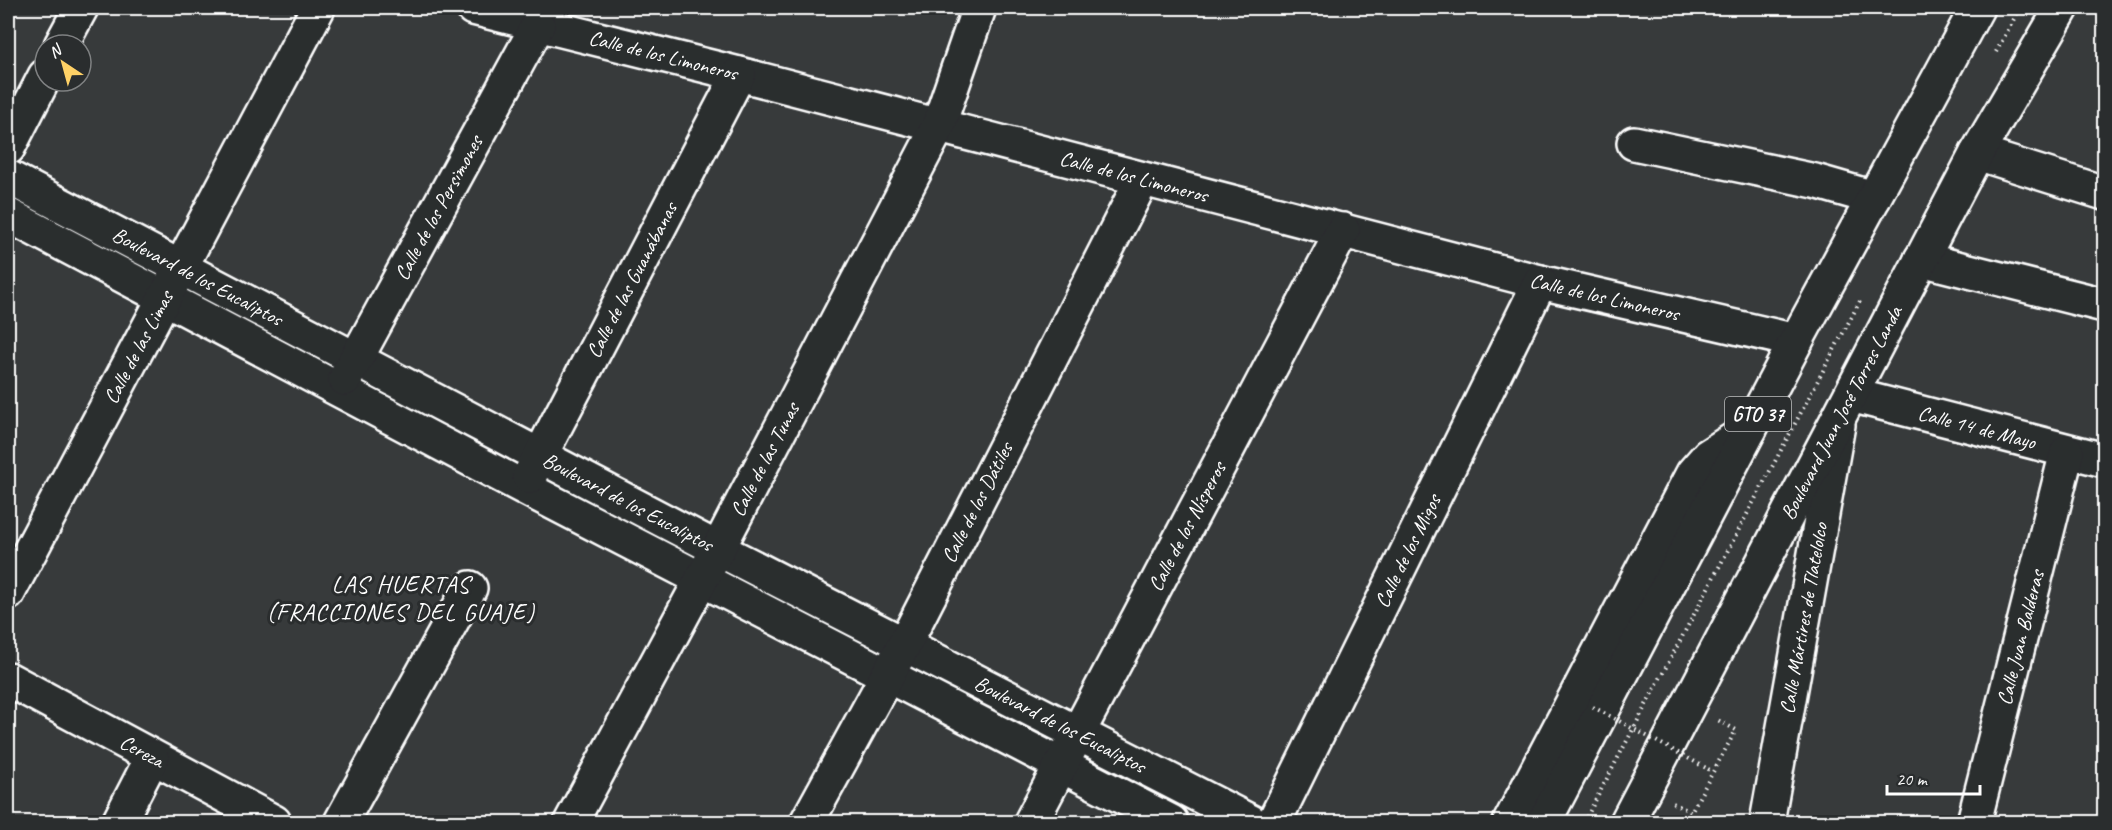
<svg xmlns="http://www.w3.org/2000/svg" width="2112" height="830" viewBox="0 0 2112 830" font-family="Caveat,sans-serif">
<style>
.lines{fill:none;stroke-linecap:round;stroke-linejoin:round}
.minor-casing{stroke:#fff;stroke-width:38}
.major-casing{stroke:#fff;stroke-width:38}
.path{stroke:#fff;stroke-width:4;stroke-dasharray:1.5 4.5;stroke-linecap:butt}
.minor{stroke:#2a2d2e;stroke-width:33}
.major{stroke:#2a2d2e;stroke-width:33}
.path-bridge{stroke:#fff;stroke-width:4;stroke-dasharray:1.5 4.5;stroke-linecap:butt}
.labels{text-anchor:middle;stroke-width:6;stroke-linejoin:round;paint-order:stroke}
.shield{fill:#2a2d2e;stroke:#bfc0c0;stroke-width:1.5}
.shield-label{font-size:20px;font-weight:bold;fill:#fff}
.street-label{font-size:21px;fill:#fff;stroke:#2a2d2e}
.quarter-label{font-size:24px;letter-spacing:1.5px;fill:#fff;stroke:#2a2d2e}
</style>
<rect width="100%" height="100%" fill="#373a3b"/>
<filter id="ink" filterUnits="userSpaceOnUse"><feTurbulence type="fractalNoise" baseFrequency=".0167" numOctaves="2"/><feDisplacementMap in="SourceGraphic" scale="12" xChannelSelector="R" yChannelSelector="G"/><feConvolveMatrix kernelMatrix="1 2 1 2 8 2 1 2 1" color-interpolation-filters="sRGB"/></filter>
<g filter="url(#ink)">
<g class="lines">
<g class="minor-casing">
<g id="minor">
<path id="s1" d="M473,8L739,74L1540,282L1796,341"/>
<polyline points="61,45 81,8"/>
<polyline points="1634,143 1815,181 1874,198"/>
<polyline points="8,148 45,76"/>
<polyline points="1977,153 2104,193"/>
<path id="s2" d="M8,177L718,549L1251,822"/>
<polyline points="8,215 523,487 1171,822"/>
<polyline points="1921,259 2104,305"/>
<path id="s3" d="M345,379L538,25"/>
<path id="s4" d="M1851,395L2104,460"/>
<path id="s5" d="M529,477L739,74"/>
<path id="s6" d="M8,593L318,8"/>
<path id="s7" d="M8,679L274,822"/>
<polyline points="119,822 152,758"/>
<polyline points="341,822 470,588"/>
<path id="s8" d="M571,822L718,549L938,127L979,8"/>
<path id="s9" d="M807,822L904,645L1142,180"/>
<path id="s10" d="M1031,822L1343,230"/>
<path id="s11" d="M1274,822L1540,282"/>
<polyline points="1510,822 1693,473 1708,456 1750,429"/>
<path id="s12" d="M1767,822L1838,425"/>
<path id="s13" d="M1974,822L2067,452"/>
</g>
</g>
<g class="major-casing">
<g id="major">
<polyline points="1544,822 1796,341 1977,8"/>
<path id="s14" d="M1627,822L1977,153L2062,8"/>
</g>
</g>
<g class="path">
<polyline points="1996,52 2020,8"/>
<polyline points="1708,769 1713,772"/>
<polyline points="1673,803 1691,812 1736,730 1716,719"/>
<polyline points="1584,822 1860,301"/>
</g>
<use href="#minor" class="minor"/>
<use href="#major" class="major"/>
<polyline class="path-bridge" points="1593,707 1708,769"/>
</g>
</g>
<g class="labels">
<rect class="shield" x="1725" y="397" width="66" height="34" rx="4.5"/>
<g class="shield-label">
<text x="1758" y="421">GTO 37</text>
</g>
<g class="street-label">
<text dy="7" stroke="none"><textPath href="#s1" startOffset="196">Calle de los Limoneros</textPath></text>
<text dy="7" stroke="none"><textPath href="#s1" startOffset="682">Calle de los Limoneros</textPath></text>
<text dy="7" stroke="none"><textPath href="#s3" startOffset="195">Calle de los Persimones</textPath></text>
<text dy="7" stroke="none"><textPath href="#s2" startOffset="214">Boulevard de los Eucaliptos</textPath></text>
<text dy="7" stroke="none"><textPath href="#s5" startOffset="222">Calle de las Guanábanas</textPath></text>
<text dy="7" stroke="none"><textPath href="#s1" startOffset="1168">Calle de los Limoneros</textPath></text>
<text dy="7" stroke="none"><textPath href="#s6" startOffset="278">Calle de las Limas</textPath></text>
<text dy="7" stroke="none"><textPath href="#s14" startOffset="462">Boulevard Juan José Torres Landa</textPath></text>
<text dy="7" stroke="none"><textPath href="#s4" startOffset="130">Calle 14 de Mayo</textPath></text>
<text dy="7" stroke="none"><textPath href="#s8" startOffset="411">Calle de las Tunas</textPath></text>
<text dy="7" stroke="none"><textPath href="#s2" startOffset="700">Boulevard de los Eucaliptos</textPath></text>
<text dy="7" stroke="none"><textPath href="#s9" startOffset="362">Calle de los Dátiles</textPath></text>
<text dy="7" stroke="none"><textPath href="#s10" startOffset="334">Calle de los Nísperos</textPath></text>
<text dy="7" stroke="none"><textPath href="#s11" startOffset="302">Calle de los Migos</textPath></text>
<text dy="7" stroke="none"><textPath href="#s12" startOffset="207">Calle Mártires de Tlatelolco</textPath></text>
<text dy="7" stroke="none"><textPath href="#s13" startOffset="190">Calle Juan Balderas</textPath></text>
<text dy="7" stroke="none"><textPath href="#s2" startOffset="1186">Boulevard de los Eucaliptos</textPath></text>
<text dy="7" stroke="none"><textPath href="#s7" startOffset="152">Cereza</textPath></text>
</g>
<g class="quarter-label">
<text x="401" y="592">LAS HUERTAS<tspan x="401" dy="28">(FRACCIONES DEL GUAJE)</tspan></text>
</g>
</g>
<rect width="2112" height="830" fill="none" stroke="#2a2d2e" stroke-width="30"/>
<rect x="15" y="15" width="2082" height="800" fill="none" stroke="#fff" stroke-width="2" filter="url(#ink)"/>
<g transform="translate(63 63) rotate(324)"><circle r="28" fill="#2a2d2e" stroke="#7f8182" stroke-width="1.5"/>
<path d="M0-4.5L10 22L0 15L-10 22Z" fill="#ffd166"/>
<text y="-9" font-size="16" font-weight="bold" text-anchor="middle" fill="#ffffff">N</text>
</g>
<path d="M1887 785v9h93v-9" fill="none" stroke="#ffffff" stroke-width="3"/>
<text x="1896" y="785" font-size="18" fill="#ffffff" stroke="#2a2d2e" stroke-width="4.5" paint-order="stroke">20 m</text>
</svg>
